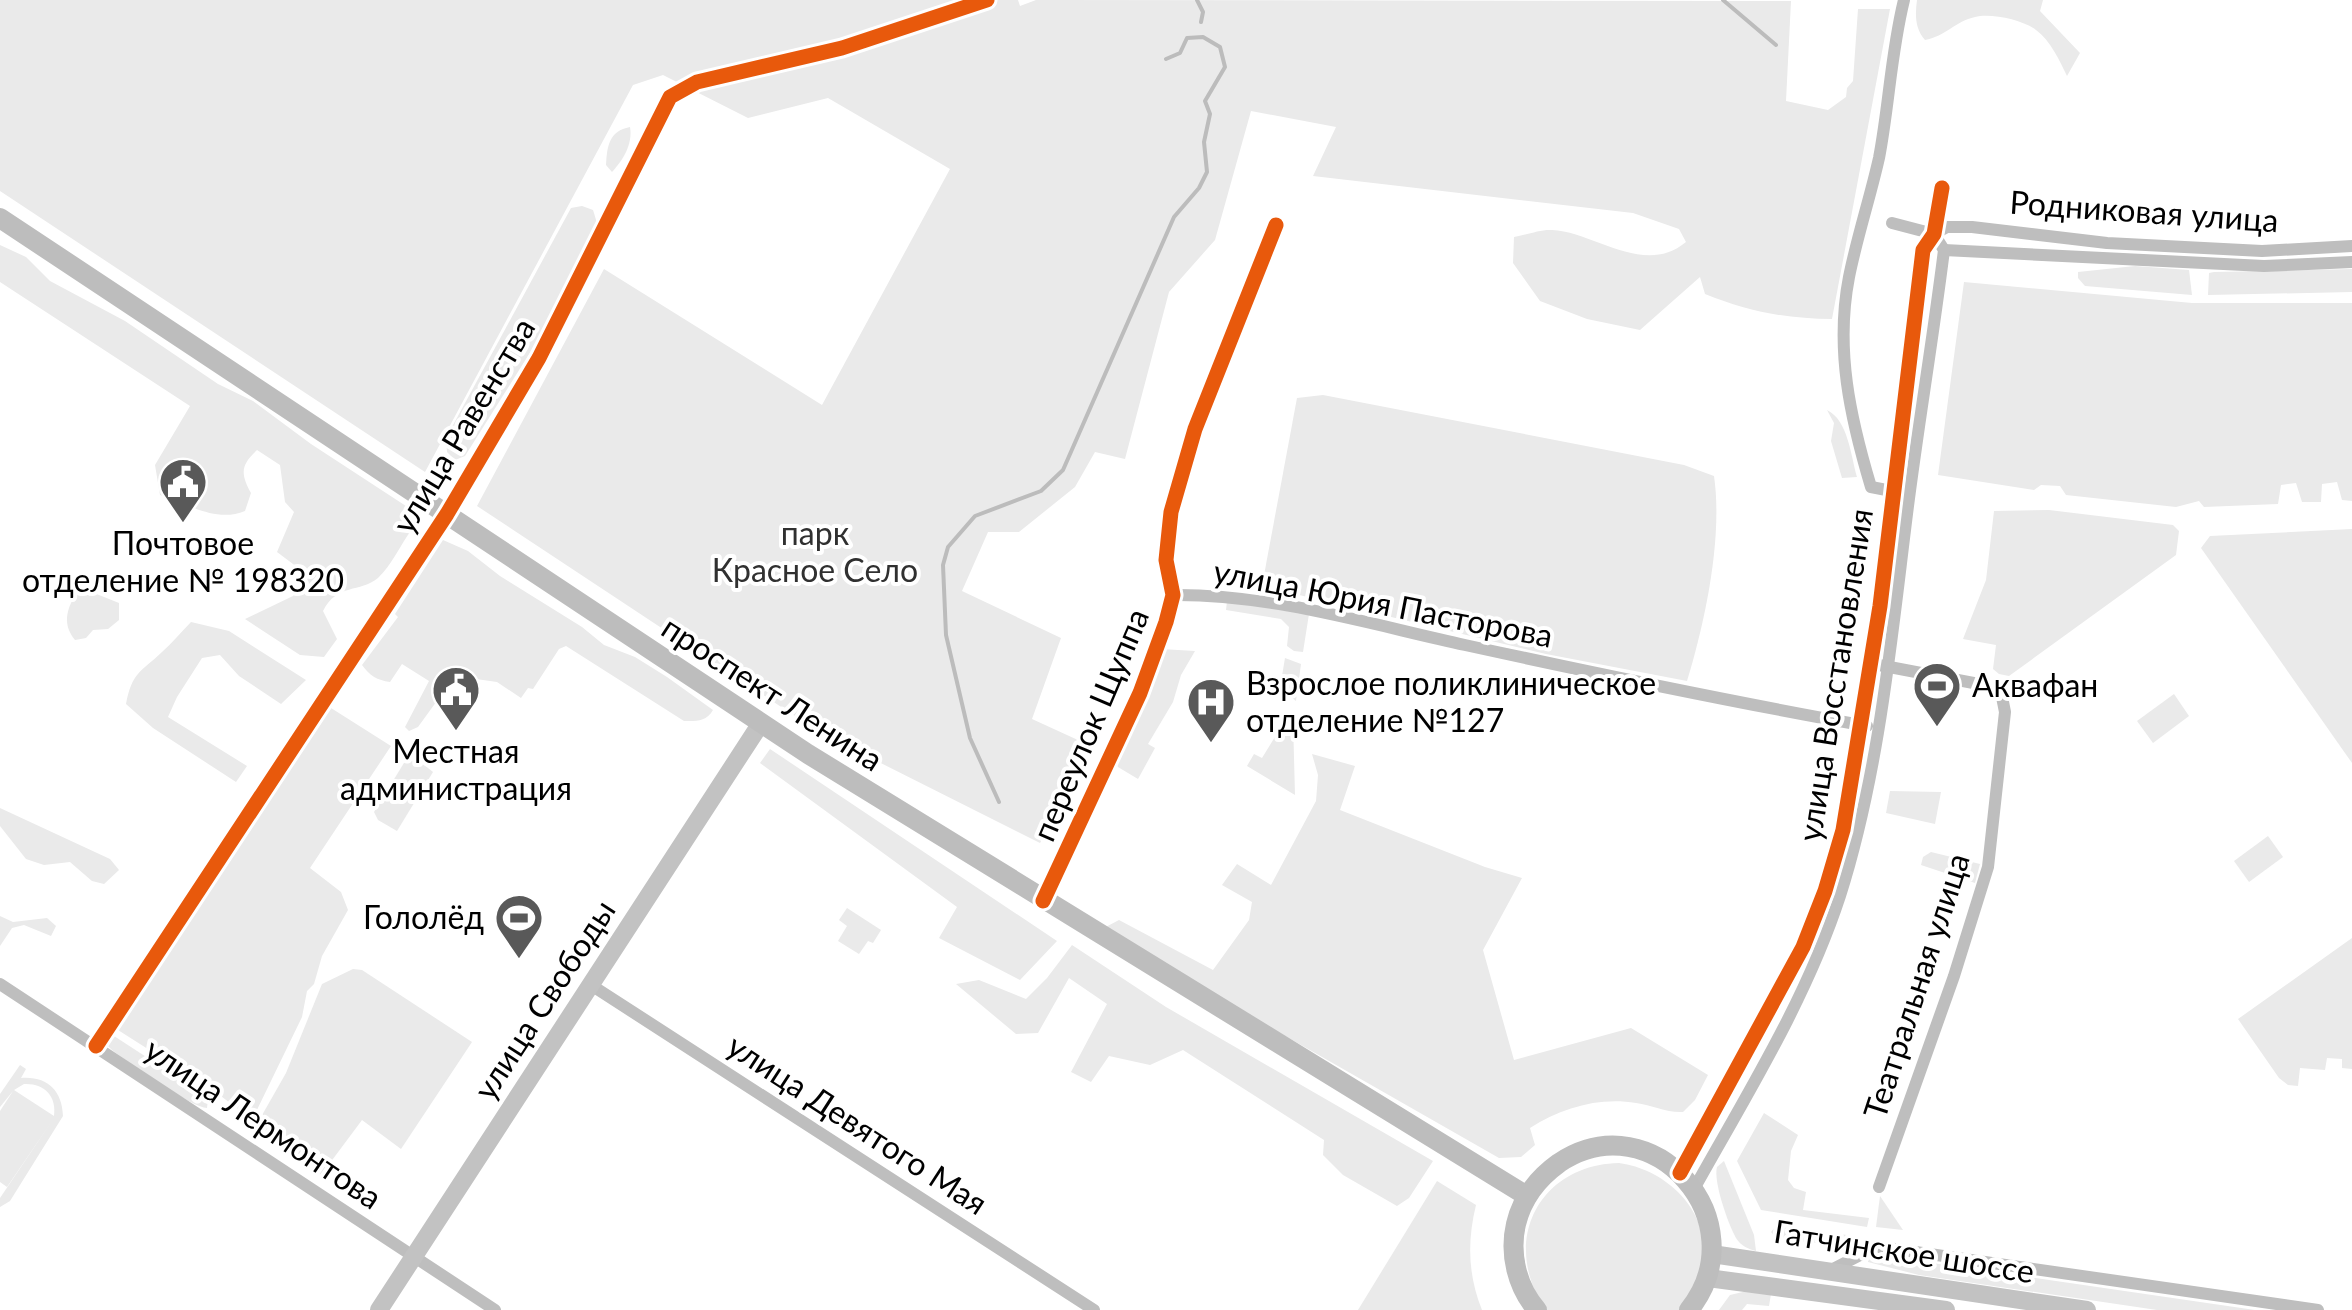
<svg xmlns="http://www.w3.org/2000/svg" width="2352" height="1310" viewBox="0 0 2352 1310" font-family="Lato,sans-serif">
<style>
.green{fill:#eaeaea;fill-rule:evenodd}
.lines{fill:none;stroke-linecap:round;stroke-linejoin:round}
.stream{stroke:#bcbcbc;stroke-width:4}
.street{stroke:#bebebe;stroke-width:12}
.secondary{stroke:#c2c2c2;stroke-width:18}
.primary{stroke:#bdbdbd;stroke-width:20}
.cycleway-casing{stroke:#fff;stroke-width:21}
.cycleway{stroke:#e8590c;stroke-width:15}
.labels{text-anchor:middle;stroke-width:8;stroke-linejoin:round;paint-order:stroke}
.street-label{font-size:32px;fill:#000;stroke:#fff}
.park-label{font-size:32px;fill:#303030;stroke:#fff}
.poi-label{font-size:32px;fill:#000;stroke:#fff}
</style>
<rect width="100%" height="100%" fill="#fff"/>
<g class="green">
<path d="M0,0H1018L1020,6L1036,0L1791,1L1786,101L1828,110L1846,97L1847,88L1853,81L1858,9H1890L1832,319C1786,319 1747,311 1705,294L1700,277L1640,330L1587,319L1540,301L1513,263L1514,237C1526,235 1541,229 1552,230C1595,232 1644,277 1686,242L1679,229L1633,213L1313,176L1336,127L1251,111L1215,240L1169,292L1125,459L1095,452L1075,487L1019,532H988L962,591L1061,638L1032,719L1091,746L1072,789L1040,843L819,732L477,506L604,269L822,405L950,169L828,98L748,118L663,75L633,85L425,472L0,191Z"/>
<path d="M1917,0H2043L2040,11L2080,53L2067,76C2060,61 2050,40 2036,30C2023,20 1991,13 1975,17C1956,21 1944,37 1925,40C1915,29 1915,15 1917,0Z"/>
<path d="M630,127C633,144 623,160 612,172L606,165C607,146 609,131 630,127Z"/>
<polygon points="582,206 593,210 597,223 538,340 465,456 455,460 447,452 446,438 571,208"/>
<path d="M0,245L26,257L50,281L125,321L218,384L253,401L311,444L409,508L414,519L412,529C401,544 391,566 378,578C360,593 337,583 323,611L337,639L324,657L300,655L245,619L293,596L305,573L277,552L294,512L285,502L280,465L257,450C241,465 240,473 251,493L245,511C216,523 188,504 160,495L155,465L190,406L0,282Z"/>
<polygon points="2135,266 2189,270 2192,295 2085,286 2078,278 2078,272"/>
<polygon points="2352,269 2352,292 2208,295 2209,273 2214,272"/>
<polygon points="1964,282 2192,303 2352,303 2352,501 2342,500 2337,482 2322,484 2321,502 2302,502 2296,483 2281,485 2278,504 2204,507 2199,501 2176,507 2066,495 2060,486 2041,485 2034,490 1938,475"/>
<path d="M1323,395L1684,465L1714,476C1723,538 1705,622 1687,681L1546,654L1262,586L1297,398Z"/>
<path d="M1827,410C1848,420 1851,456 1857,477L1842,478L1831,441L1834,423Z"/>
<polygon points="2049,510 2173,525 2179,531 2176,555 2009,676 1999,674 1993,669 1996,645 1963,639 1986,580 1994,511"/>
<polygon points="2352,529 2352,763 2201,548 2210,536"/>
<path d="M443,540L468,551L500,576L582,627L604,645L635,657L667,677L713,710C706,722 697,721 684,721L566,646L559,649L533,689L528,688L521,698L497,682L455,676L418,727L409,731L405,727L429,681L402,664L390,682C377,680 370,676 362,665L398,617L395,614Z"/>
<path d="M79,587L119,603V620L108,629L93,630L86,638L75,640C60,621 69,606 79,587Z"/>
<polygon points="1227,601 1309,614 1303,652 1294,651 1287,646 1289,627 1281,619 1226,610"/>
<path d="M191,622L229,631L306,680L281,704L239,676L220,655L202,658L177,697L168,717L247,766L236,782L153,728L126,704C132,672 141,672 162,652C172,643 181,632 191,622Z"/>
<polygon points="1161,649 1195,651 1181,675 1173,702 1148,744 1155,748 1138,779 1118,767 1115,762"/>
<polygon points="1285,658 1301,664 1296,701 1280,688"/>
<polygon points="2174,694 2189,716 2153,743 2137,721"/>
<polygon points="331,708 391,746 310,868 341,892 348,910 322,956 314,984 307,991 302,1017 252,1120 217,1093 118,1030"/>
<polygon points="1289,714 1293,720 1295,795 1247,766 1254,754 1262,758"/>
<polygon points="770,749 1057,941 1020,980 939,938 957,907 760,763"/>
<path d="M1312,754L1355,766L1340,810L1485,867L1522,878L1483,950L1514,1060L1631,1028L1708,1075L1695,1100L1683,1112C1667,1113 1652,1105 1636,1103C1598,1097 1562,1108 1530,1128L1535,1145L1521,1157L1499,1158L1100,930L1119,920L1213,970L1249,920L1252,902L1222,885L1237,864L1271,885L1316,801L1318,775Z"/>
<polygon points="414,757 433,772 397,831 378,820 374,812 407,758"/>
<polygon points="1890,791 1941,792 1935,824 1886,813"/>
<polygon points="0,808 110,859 119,870 104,884 92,881 70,862 44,865 26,859 0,826"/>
<polygon points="2268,836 2283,857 2249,882 2234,861"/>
<polygon points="1931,852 1980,864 1975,883 1921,865 1923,857"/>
<polygon points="847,908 881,930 873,943 868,941 859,954 838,941 847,926 839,920"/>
<polygon points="0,916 13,922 47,918 56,926 51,936 24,925 12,928 0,946"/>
<polygon points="2352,938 2352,1069 2342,1068 2342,1059 2327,1058 2325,1070 2300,1068 2298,1086 2288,1085 2279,1078 2238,1019"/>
<polygon points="1072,945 1166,1007 1433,1161 1409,1198 1397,1206 1343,1175 1323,1155 1324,1140 1183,1050 1150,1065 1109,1056 1091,1082 1071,1072 1107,1004 1069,978 1038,1033 1016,1034 956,984 979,980 1026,999 1047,978"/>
<polygon points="353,969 362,970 472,1042 401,1149 362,1120 321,1175 257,1124 286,1073 322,984"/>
<path d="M114,1036L197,1090L208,1099L207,1108C192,1108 128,1062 112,1050L107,1045L109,1037Z"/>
<path d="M20,1065L26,1069L21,1078C47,1076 62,1090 63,1116L10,1201L0,1207V1198L54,1118L7,1187L0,1182V1111L13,1091L0,1107V1094ZM24,1084C44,1083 57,1096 54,1116L14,1090Z"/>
<polygon points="1764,1113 1798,1135 1791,1151 1788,1180 1794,1188 1806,1192 1803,1210 1869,1218 1867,1227 1761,1210 1737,1161"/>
<path d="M1724,1161L1754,1235L1756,1251C1748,1249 1741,1246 1736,1238C1728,1224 1713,1181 1717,1167Z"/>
<path d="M1619,1163C1671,1170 1718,1219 1700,1275C1696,1287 1688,1299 1682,1310H1546C1500,1244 1537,1165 1619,1163Z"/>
<path d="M1437,1181L1476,1205C1467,1242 1468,1275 1482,1310H1358Z"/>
<polygon points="1880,1196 1903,1230 1876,1227"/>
<polygon points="1777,1225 1847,1235 1843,1240 1827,1244 1777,1239 1771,1232"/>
<polygon points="1884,1256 2255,1310 2157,1310 1919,1275 1868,1262 1868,1259"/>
<polygon points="1747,1291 1771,1294 1769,1306 1747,1304 1742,1310 1719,1310 1730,1295"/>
</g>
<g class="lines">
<g class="stream">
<polyline points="1197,0 1203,12 1201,22"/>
<polyline points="1723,0 1776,45"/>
<polyline points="999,802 970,738 946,635 943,565 948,547 975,516 1041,491 1063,470 1174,217 1199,188 1207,172 1204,142 1210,114 1205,101 1225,67 1220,47 1203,37 1187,38 1180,53 1166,59"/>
</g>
<g class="street">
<polyline points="1892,223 1934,234"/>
<polyline points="1934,234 1947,227 1972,227 2107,243 2262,251 2352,246"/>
<polyline points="1944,250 2264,266 2352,262"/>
<path d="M1902,493L1871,487C1850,417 1835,349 1849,277C1857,237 1870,198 1879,158C1889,106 1891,52 1904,0"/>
<path d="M1173,595C1271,594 1369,624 1465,645C1598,674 1732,702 1867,726"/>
<polyline points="1043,901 1140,693 1166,622 1173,595 1166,560 1171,512 1195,429 1276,225"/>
<polyline points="0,984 495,1310"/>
<polyline points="591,985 1094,1310"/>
<polyline points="96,1046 447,514 539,358 670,97 697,82 842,48 987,0"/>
<polyline points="1680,1173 1803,947 1825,891 1843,830 1880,606 1923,250 1934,234 1942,188"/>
<polyline points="1879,1187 1954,976 1988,867 2005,712 2001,692 1984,685 1879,665"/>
<path d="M1694,1189C1747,1094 1806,1000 1840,896C1879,773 1891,642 1907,514C1918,426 1933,339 1944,250L1934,234"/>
<polyline points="1829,1271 1868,1251 1888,1248 2318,1310"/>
</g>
<g class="secondary">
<polyline points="1712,1254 2087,1310"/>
<polyline points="1708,1278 1946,1310"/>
<polyline points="379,1310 761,723"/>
</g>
<g class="primary">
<polyline points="0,218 808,754 1527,1196"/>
<path d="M1537,1310C1517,1287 1509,1254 1516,1224C1522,1199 1538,1178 1559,1163C1653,1100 1759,1222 1689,1310"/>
</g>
<g class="cycleway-casing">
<g id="cycleway">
<polyline points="1043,901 1140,693 1166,622 1173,595 1166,560 1171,512 1195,429 1276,225"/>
<polyline points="96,1046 447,514 539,358 670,97 697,82 842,48 987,0"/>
<polyline points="1680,1173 1803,947 1825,891 1843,830 1880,606 1923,250 1934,234 1942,188"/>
</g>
</g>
<use href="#cycleway" class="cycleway"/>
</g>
<defs>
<g id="civic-pin" transform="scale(2.5)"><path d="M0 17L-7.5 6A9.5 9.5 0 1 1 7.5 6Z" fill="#595959" stroke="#fff"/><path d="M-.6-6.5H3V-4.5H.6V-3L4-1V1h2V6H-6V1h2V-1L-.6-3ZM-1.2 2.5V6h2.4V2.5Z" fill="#fff"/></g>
<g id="stadium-pin" transform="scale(2.5)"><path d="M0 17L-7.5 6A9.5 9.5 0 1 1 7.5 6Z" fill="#595959" stroke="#fff"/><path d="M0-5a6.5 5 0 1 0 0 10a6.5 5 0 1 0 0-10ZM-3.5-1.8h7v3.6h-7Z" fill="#fff"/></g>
<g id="hospital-pin" transform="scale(2.5)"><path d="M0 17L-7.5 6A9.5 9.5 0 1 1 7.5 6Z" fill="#595959" stroke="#fff"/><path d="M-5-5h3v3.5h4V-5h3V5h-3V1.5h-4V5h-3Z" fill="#fff"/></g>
</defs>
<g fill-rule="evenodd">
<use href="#civic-pin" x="183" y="482"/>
<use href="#stadium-pin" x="1937" y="686"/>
<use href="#civic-pin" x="456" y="690"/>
<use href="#hospital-pin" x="1211" y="702"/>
<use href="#stadium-pin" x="519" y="918"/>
</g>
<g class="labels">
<g class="street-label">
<text transform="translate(2144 212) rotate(4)" y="11">Родниковая улица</text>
<text transform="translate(464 426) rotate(-59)" y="11">улица Равенства</text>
<text transform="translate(1383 604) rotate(11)" y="11">улица Юрия Пасторова</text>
<text transform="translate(1836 675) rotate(-81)" y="11">улица Восстановления</text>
<text transform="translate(772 694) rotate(33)" y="11">проспект Ленина</text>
<text transform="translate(1091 725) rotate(-67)" y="11">переулок Щуппа</text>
<text transform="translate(1917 986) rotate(-72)" y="11">Театральная улица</text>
<text transform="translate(545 1000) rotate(-57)" y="11">улица Свободы</text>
<text transform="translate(263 1124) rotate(34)" y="11">улица Лермонтова</text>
<text transform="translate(857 1125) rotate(33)" y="11">улица Девятого Мая</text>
<text transform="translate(1904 1252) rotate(9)" y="11">Гатчинское шоссе</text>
</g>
<g class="park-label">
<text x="815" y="545">парк<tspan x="815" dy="37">Красное Село</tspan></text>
</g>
<g class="poi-label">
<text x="183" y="555">Почтовое<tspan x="183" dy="37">отделение № 198320</tspan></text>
<text x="1246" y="695" text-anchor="start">Взрослое поликлиническое<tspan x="1246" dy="37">отделение №127</tspan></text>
<text x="1972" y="697" text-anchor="start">Аквафан</text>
<text x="456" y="763">Местная<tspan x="456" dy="37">администрация</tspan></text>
<text x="484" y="929" text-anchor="end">Гололёд</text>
</g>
</g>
</svg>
